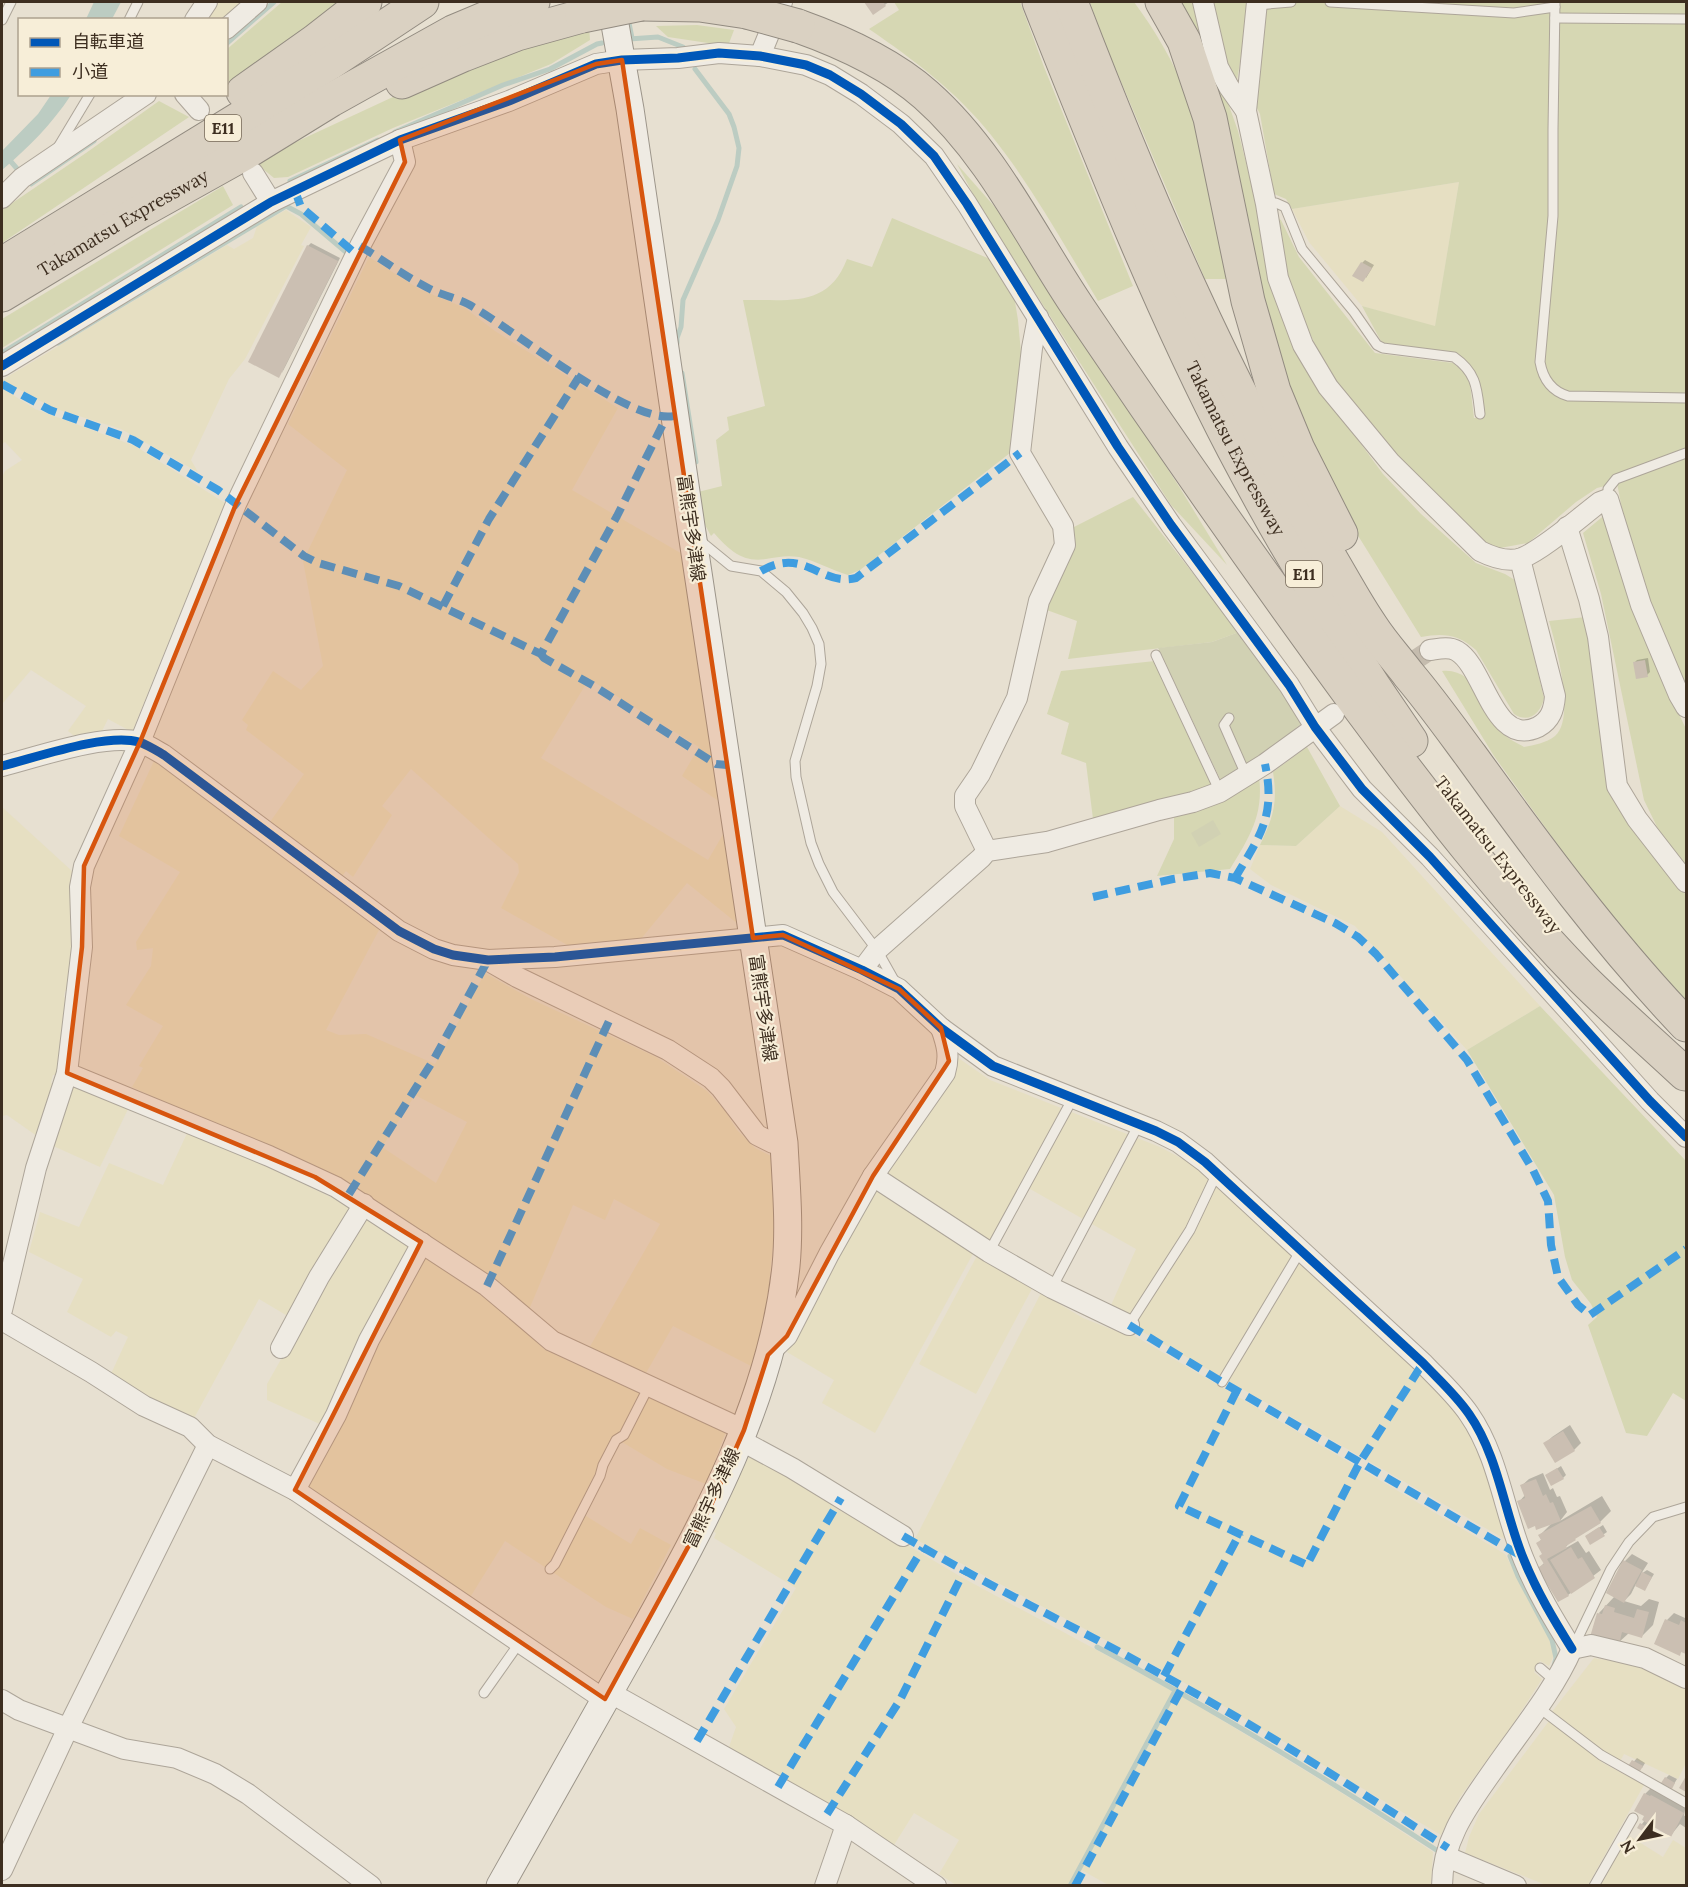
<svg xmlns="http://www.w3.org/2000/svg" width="1688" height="1887" viewBox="0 0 1688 1887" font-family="Lora,'Noto Sans JP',serif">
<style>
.farmland{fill:#e6dfc2;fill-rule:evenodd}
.green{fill:#d6d7b3}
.cemetery{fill:#d1d1b3}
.water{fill:#bcccc2}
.shadow{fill:#0003}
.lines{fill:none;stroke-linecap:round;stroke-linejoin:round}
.stream{stroke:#bcccc2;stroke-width:5}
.building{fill:#cbbfb2}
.street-tunnel{stroke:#c5bcae;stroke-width:20;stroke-dasharray:20 10;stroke-linecap:butt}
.lane-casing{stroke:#ada599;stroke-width:11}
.street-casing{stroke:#ada599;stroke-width:22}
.secondary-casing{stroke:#9c958a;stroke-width:29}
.highway-casing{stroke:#928b80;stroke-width:35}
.lane{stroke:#efebe3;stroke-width:9}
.street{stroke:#efebe3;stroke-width:20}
.secondary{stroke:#efebe3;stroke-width:27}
.highway{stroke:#dad1c2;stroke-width:33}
.highway-bridge-casing{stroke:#928b80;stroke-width:35;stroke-linecap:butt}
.highway-bridge{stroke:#dad1c2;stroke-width:33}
.quiet{stroke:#3f9de0;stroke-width:8;stroke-dasharray:15 8;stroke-linecap:butt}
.cycleway-casing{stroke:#f7eed8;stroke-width:13}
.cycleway{stroke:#0057b8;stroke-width:9}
.marked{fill:#d7550e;fill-opacity:0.2;stroke:#d7550e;stroke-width:4.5;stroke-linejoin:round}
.labels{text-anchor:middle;stroke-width:4.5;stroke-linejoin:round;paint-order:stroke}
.shield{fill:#f7eed8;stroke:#756857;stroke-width:1.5}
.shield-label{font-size:16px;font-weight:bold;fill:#3d2e20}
.street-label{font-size:18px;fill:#3d2e20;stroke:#f7eed8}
</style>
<rect width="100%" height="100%" fill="#e7e0d1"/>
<g class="farmland">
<polygon points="217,2 242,2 222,19 205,20"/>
<polygon points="1459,182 1435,327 1362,306 1309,242 1292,209"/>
<polygon points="286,210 311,227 301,245 304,246 245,359 229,379 191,460 198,472 121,429 53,408 2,380 227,245 234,249 253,238 257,226"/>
<polygon points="369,257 419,289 465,308 495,331 618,408 572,490 684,555 720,802 682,776 699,747 589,679 541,758 708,860 725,831 738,924 687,883 640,940 571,947 501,908 519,872 518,864 411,769 382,806 392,815 353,877 346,871 341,877 270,822 304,774 246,730 248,725 242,720 273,671 301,690 323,666 303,561 347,470 288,424"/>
<polygon points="5,390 35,409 135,446 225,503 132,732 108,719 102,731 78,739 68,731 86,706 31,670 2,704 2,477 5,471 22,460 5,442 2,444 2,391"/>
<path d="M154,761L379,930L326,1030L339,1035L366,1034L435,1064L485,973L531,999L656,1057L707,1091L726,1112L737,1130L755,1148L775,1158V1225L769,1285L763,1334L751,1366L673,1326L646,1373L638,1369L636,1372L588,1350L660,1224L614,1199L605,1220L573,1205L528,1312L500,1286L501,1283L487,1272L485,1277L245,1139L132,1087L143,1068L139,1066L163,1026L126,1005L151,966L153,948L137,950L136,942L180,872L119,836ZM415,1095L467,1122L436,1183L382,1147Z"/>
<polygon points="1340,806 1382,832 1540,1006 1467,1050 1355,926 1271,885 1250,869 1260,845 1296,846"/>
<polygon points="2,807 73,872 73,954 69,991 65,991 64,997 68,999 57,1075 53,1075 51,1083 56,1084 37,1136 7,1115 2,1116"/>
<polygon points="954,1055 990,1080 1160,1147 1194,1165 1424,1375 1447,1400 1478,1444 1508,1541 1108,1312 1136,1249 1023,1185 989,1247 881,1177"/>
<polygon points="72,1080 130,1105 100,1167 51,1145"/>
<polygon points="189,1129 272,1165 271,1168 353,1208 499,1308 545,1350 648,1397 651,1393 727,1429 706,1484 667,1469 612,1436 578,1511 631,1544 640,1528 671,1545 633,1619 606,1607 505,1541 469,1599 304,1488 335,1431 267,1400 267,1384 301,1324 259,1299 192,1422 110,1376 128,1337 116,1331 111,1337 67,1312 83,1279 29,1252 40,1212 79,1227 109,1163 163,1185"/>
<polygon points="877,1184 975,1250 875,1433 822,1403 834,1380 787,1352 869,1187"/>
<polygon points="979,1252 1034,1285 976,1394 919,1364"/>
<polygon points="1041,1293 1083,1318 1126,1335 1128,1332 1505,1554 1548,1637 1553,1649 1553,1657 1549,1666 1540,1661 1534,1672 1542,1679 1513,1724 1460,1797 1441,1835 1168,1673 915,1539"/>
<polygon points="750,1454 834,1502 832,1506 846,1514 848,1510 963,1578 1182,1696 1337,1790 1433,1852 1431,1885 1110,1886 1078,1868 1068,1885 956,1885 939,1874 959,1840 914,1813 894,1845 840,1811 840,1810 828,1802 827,1804 791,1784 791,1782 779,1775 777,1776 729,1747 736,1727 724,1709 796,1588 714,1538 716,1533 714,1532"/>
<polygon points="1594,1658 1636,1665 1686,1687 1686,1763 1678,1779 1624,1754 1619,1763 1551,1713"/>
<polygon points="1549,1721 1603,1763 1644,1785 1588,1885 1546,1885 1465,1853 1469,1837 1479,1814"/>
<polygon points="1628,1835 1663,1857 1673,1840 1686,1848 1686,1885 1601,1885"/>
</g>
<g class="green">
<polygon points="282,2 345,2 291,43 227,88 226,50"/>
<path d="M894,2H1020L1044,67L1133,286L1098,301C1064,245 1032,186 991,135C957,92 914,60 869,29L899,10Z"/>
<path d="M1090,2H1134C1154,29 1174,62 1186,94C1208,154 1218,218 1232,279H1205L1102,37Z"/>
<path d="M1177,2H1199L1227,100L1238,131L1255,198L1269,280L1294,348L1319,387L1383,474L1421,514L1476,563L1505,574L1518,582L1526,608L1523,612L1544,698C1541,713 1529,724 1514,714L1476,650C1458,634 1443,633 1421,637L1339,505L1275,359Z"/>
<polygon points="1211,2 1250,2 1237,80 1233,84 1225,65"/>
<polygon points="1298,2 1686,2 1686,689 1648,606 1626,530 1617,483 1597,488 1576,502 1528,543 1500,548 1483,542 1403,464 1334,379 1317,349 1291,291 1276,218 1281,220 1299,257 1375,353 1453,363 1465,373 1470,384 1474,418 1483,418 1478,379 1469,365 1456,355 1382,343 1362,306 1435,326 1459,182 1292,209 1286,199 1274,194 1260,114 1254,102 1263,10"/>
<polygon points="697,25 734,30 728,46 668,37 656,26"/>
<polygon points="589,26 590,40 551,64 393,128 288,177 274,178 258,165 283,148 408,90"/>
<polygon points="159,101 189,117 2,243 2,210 86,153"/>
<polygon points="957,164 994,206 1030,255 1180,488 1227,565 1171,505 979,205"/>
<polygon points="223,186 233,205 2,348 2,319"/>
<path d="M892,218L990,259L1013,290L1018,320L1023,375L1010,453L860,570L848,575C832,570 816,561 799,557C787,555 777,557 766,559C743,563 729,550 714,533L711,536L704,523L698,492L722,486L716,440L729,430L727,417L765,406L743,300C788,299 828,309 847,259L872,267Z"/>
<polygon points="1133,497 1239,632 1212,642 1068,659 1077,621 1044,609 1072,546 1074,527"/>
<polygon points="1607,513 1612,549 1670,695 1686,729 1686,869 1660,833 1644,800 1601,594 1583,533"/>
<path d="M1586,617L1636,834L1686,895V1007L1664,984L1586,884L1494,756L1442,671C1477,667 1486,713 1504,734C1509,740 1518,743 1524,747C1534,745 1546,743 1555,736C1576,718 1556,645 1549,621Z"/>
<polygon points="1155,661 1213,786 1093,819 1086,763 1061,754 1069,723 1047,714 1061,671"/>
<path d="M1307,747L1340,806L1296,846L1260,845C1273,817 1278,804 1273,772Z"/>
<path d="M1259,777C1264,815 1249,838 1230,869L1157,876L1174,839V814Z"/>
<polygon points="1540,1006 1686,1161 1686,1401 1673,1393 1647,1436 1626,1433 1588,1325 1597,1317 1591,1304 1572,1280 1565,1257 1554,1195 1467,1050"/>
</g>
<g class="cemetery">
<polygon points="1239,632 1280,688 1301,724 1245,769 1221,781 1158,648 1212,642"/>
<polygon points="1213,820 1221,834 1199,847 1191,833"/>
</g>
<g class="water">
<polygon points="94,2 121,2 112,19 86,19"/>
<path d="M51,95H71C52,124 28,148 2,170V151L38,114Z"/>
</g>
<g class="shadow">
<polygon points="866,2 889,2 873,13"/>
<polygon points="311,243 340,258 282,373 308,246"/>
<polygon points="1365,260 1374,265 1366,278 1362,263"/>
<polygon points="1648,658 1650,672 1647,675 1634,663 1637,660"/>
<polygon points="1570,1425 1581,1443 1574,1450 1545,1444 1552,1437"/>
<polygon points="1561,1466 1566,1475 1563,1478 1547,1475"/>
<polygon points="1543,1473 1550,1490 1553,1488 1557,1497 1560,1496 1567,1512 1560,1521 1602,1496 1611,1511 1600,1522 1572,1540 1564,1549 1578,1541 1586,1553 1589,1551 1601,1570 1568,1595 1539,1568 1545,1562 1544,1553 1538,1543 1542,1539 1540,1535 1553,1522 1519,1502 1525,1495 1521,1486 1529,1479"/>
<polygon points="1603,1525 1607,1532 1591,1543 1586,1536"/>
<polygon points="1632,1554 1648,1563 1641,1574 1647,1570 1654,1574 1645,1589 1636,1584 1631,1594 1624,1601 1641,1606 1649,1599 1659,1602 1653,1625 1642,1636 1629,1633 1618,1643 1599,1613 1615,1596 1625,1561"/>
<polygon points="1674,1613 1685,1618 1686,1616 1686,1653 1682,1651 1679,1654 1656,1643 1667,1620"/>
<polygon points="1637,1758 1645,1763 1642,1768 1630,1766"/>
<polygon points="1669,1775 1677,1779 1674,1784 1666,1778"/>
<polygon points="1652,1787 1686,1804 1684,1816 1686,1815 1686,1828 1680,1824 1671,1835 1653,1825 1651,1829 1639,1828 1645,1820 1645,1794"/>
</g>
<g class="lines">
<g class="stream">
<polyline points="628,18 632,38"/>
<polyline points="629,39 658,37 683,47"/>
<polyline points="226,44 274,2"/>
<polyline points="395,132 503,85 550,69 597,44 602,43"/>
<polyline points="7,157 19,171"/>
<polyline points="290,181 378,140"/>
<polyline points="29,182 31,184 94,141"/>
<polyline points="58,343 286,206 301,214 347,253"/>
<polyline points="677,343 677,338 681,327 683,300 718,220 737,166 739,148 734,127 729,114 695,69"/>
<polyline points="2,353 241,207"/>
<polyline points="682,373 696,462"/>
<polyline points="1510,1556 1518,1576 1552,1640 1556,1658 1554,1666"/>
<path d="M1097,1647C1215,1710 1329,1780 1441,1853"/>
<polyline points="1070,1886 1176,1689"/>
</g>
</g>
<g class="building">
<polygon points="864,2 883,2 886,6 873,15"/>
<polygon points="307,245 338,261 279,378 248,362"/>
<polygon points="1361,262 1372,268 1363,282 1352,276"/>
<polygon points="1645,660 1648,677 1636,679 1633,662"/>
<polygon points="1563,1431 1575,1451 1555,1463 1543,1443"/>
<polygon points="1557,1468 1564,1479 1551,1486 1545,1475"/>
<polygon points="1536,1479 1543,1496 1546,1494 1550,1503 1553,1502 1561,1521 1536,1530 1535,1526 1528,1529 1517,1501 1525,1498 1520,1485"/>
<polygon points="1591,1506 1601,1523 1575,1539 1576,1540 1566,1546 1567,1548 1547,1559 1569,1596 1558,1602 1537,1568 1544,1564 1539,1556 1542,1554 1536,1543 1541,1540 1538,1535"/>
<polygon points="1599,1527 1605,1536 1590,1545 1585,1536"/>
<polygon points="1571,1547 1578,1559 1582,1557 1595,1578 1571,1594 1550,1560"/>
<polygon points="1623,1560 1642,1570 1624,1603 1606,1593"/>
<polygon points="1642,1572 1652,1577 1645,1591 1635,1586"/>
<polygon points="1605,1605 1615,1608 1614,1612 1634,1618 1637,1609 1649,1612 1642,1638 1622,1632 1619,1645 1590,1637 1597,1613 1602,1614"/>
<polygon points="1665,1619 1679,1625 1681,1620 1686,1623 1686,1654 1681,1652 1680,1656 1654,1644"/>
<polygon points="1632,1760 1643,1766 1639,1773 1628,1766"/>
<polygon points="1686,1776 1686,1792 1679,1788"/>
<polygon points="1665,1777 1675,1783 1672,1789 1661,1783"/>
<polygon points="1644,1793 1650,1796 1651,1795 1684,1813 1671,1837 1642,1820 1644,1816 1634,1811"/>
<polygon points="1640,1823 1651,1829 1648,1834 1637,1828"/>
</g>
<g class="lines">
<polyline class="street-tunnel" points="1366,693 1430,650"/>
<g class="lane-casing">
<g id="lane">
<polyline points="1330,2 1514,13 1555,7"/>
<path d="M1555,2L1553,129V216L1540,362C1543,379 1551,391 1568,396L1686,398"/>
<polyline points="1257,5 1291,2"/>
<polyline points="1555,18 1686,19"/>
<polyline points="2,20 11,2"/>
<polyline points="129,20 138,2"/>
<polyline points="57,149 90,94"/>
<path d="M1266,204L1276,203L1285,207L1302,249L1354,312L1377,345L1383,348L1454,357C1477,373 1477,389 1480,414"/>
<polyline points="1608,499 1608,489 1616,479 1686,453"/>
<polyline points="698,539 731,566 761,571 786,592 803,613 812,628 819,644 821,664 817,686 795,761 796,777 811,843 819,864 833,892 877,950 895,982"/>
<polyline points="1156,655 1220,792"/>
<polyline points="1229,718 1224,725 1246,775"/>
<polyline points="989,1252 1073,1098"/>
<polyline points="1052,1288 1139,1124"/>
<polyline points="1129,1325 1190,1230 1217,1173"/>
<polyline points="1222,1382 1301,1250"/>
<polyline points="550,1569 555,1564 600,1476 603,1465 616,1440 624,1435 649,1386"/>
<polyline points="1573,1648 1611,1569 1629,1542 1653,1517 1686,1507"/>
<polyline points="1540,1668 1555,1681"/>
<polyline points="484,1693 520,1642"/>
<polyline points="1538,1707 1601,1755 1686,1803"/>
<polyline points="1594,1886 1633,1818"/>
</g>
</g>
<g class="street-casing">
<g id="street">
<polyline points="1203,2 1218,67 1229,87 1246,111"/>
<path d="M1257,2L1246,111L1266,204L1278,278L1303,345L1328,387L1390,462L1480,551C1492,557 1508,563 1522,558C1544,549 1579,518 1600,502L1608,499L1641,605L1679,695L1686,707"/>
<polyline points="195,20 207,2"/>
<polyline points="226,29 257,2"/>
<polyline points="760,56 782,2"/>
<polyline points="185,94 199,110"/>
<polyline points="253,173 271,202"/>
<polyline points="2,198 22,178 146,94"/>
<polyline points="2,366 271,202 400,140 509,101 596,64 622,60 678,58 719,53 760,56 806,65 830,75 861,94 901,124 934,156 967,204 1118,447 1171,525 1289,685 1315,727 1362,789 1430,857 1650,1101 1686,1137"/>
<polyline points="1567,527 1589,599 1598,637 1617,786 1637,819 1686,882"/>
<path d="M1430,650C1438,649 1449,646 1457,651C1485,667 1493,748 1538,727C1551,720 1554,709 1555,696L1520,559"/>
<path d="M2,766C38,757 105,733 139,742C148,745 157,751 164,755L399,931L434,949L453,955L488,960L555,957L783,935L862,970L899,989L941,1028L993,1066L1156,1131L1178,1142L1205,1162L1423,1363C1439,1380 1456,1395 1469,1414C1499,1457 1504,1513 1524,1560C1537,1592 1554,1620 1572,1649"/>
<polyline points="987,851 965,806 965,796 980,774 1017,698 1039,601 1065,545 1063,526 1020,453 1032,348 1038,317"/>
<polyline points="489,961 517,977 668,1050 711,1078 721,1088 757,1135 773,1143 784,1143"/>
<polyline points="862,970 877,950 981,858 987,851 1047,842 1159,810 1193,802 1220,792 1265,764 1334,714"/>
<polyline points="67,1073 269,1156 336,1187 487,1286 552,1341 744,1430"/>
<polyline points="873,1176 989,1252 1052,1288 1129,1325"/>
<polyline points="2,1310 36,1168 67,1073 82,947 80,887 84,866 140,742 236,504 360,246 405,162 400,140"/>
<polyline points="2,1320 91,1372 144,1406 190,1427 208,1445 295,1490 596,1694 605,1699"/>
<polyline points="281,1348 319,1277 364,1204"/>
<path d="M769,1353L787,1336L829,1254L873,1176L945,1073C950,1056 947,1045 941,1028"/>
<polyline points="740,1440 792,1468 903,1536"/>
<polyline points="295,1490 336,1415 369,1340 422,1243"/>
<polyline points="1572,1649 1591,1645 1645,1658 1686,1678"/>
<polyline points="609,1692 846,1825 936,1886"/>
<polyline points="2,1700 19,1710 124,1749 177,1758 215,1774 248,1794 371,1886"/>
<polyline points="1447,1857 1516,1886"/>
<polyline points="2,1870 68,1728 208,1445"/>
<polyline points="825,1886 846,1825"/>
<path d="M1442,1886C1442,1839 1469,1805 1494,1769C1521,1730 1553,1692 1572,1649"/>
</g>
</g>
<g class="secondary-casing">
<path id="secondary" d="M500,1886C547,1802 594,1719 641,1636C705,1521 772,1400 786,1266C790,1225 786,1184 784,1143L692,533L630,109L611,2"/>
</g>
<g class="highway-casing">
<g id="highway">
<path id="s1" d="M1039,2C1099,153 1159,306 1234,450C1286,549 1347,649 1411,741"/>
<path d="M1071,2C1144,192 1224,379 1328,554C1343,579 1356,604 1372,627C1383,644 1397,659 1409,675C1431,701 1451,729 1471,756C1539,850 1607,942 1686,1025"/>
<polyline points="1162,2 1184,41 1210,118 1248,301 1274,391 1298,449 1341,534"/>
<polyline points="641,4 700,5 747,12"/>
<path d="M798,26C843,42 890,63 926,95C993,154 1031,238 1080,310C1171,445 1265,579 1361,710C1430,803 1502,896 1583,979C1616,1012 1651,1042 1685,1074"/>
<polyline points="402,82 463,55 517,34 582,16"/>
<polyline points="243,92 315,41 365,2"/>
<polyline points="2,264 330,63 422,2"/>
<path id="s2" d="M2,295L141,211L245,153L331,100L453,32L510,8L533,2"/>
</g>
</g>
<use href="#lane" class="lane"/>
<use href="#street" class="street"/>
<use href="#secondary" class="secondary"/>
<use href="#highway" class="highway"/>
<g class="highway-bridge-casing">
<g id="highway-bridge">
<polyline points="747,12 798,26"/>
<polyline points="582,16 641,4"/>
</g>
</g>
<use href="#highway-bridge" class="highway-bridge"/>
<g class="quiet">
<polyline points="295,191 301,207 356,254"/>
<path d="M360,246C383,260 406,277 430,289C442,295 456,298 468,304C512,328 630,425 674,416"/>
<polyline points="2,384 50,410 133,440 218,490 304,556 318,563 399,586 541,654 617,516 666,418"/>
<path d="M761,571C805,546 820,587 856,578L1020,453"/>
<polyline points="443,606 489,519 579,377"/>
<polyline points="541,654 544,658 594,686 716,764 727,765"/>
<path d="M1235,878C1260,836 1276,816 1265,764"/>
<polyline points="1093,897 1173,879 1210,873 1235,878 1335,923 1358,937 1376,954 1467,1060 1533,1170 1548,1201 1551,1245 1558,1277 1578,1305 1590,1315 1686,1249"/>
<polyline points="349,1194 434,1059 488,960"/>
<polyline points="487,1286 609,1021"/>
<polyline points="1129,1325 1222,1382 1523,1557"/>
<polyline points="1237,1390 1179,1506 1307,1565 1360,1462 1423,1363"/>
<path d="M903,1536C988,1586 1078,1628 1164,1676C1261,1729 1355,1788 1448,1848"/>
<polyline points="1164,1676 1240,1533"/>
<polyline points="697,1741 841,1498"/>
<polyline points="778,1787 923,1548"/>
<polyline points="827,1814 900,1700 964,1571"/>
<polyline points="1075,1886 1183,1686"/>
</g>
<g class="cycleway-casing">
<g id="cycleway">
<polyline points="2,366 271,202 400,140 509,101 596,64 622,60 678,58 719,53 760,56 806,65 830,75 861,94 901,124 934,156 967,204 1118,447 1171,525 1289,685 1315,727 1362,789 1430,857 1650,1101 1686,1137"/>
<path d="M2,766C38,757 105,733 139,742C148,745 157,751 164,755L399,931L434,949L453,955L488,960L555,957L783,935L862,970L899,989L941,1028L993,1066L1156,1131L1178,1142L1205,1162L1423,1363C1439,1380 1456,1395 1469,1414C1499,1457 1504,1513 1524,1560C1537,1592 1554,1620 1572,1649"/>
</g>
</g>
<use href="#cycleway" class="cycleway"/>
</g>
<path class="marked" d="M622,60L753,938L783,935L899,989L941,1028L949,1061L873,1176L787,1336L768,1355L744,1430L711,1505L605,1699L295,1490L421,1242L315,1177L67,1073L82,947L84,866L140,742L236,504L405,162L400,140L596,64Z"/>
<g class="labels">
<g class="shield">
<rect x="205" y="115" width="36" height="26" rx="4.5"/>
<rect x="1286" y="561" width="36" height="26" rx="4.5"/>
</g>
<g class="shield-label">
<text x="223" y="134">E11</text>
<text x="1304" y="580">E11</text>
</g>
<g class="street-label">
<text dy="6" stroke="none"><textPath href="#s2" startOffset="141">Takamatsu Expressway</textPath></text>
<text dy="6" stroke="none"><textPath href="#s1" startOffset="488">Takamatsu Expressway</textPath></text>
<text transform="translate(691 528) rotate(82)" y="6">富熊宇多津線</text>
<text transform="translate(1498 855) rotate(52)" y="6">Takamatsu Expressway</text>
<text transform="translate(763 1008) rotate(82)" y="6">富熊宇多津線</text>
<text transform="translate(712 1498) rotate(-65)" y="6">富熊宇多津線</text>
</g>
</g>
<rect width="1688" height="1887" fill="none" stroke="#3d2e20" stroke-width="6"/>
<rect x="18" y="18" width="210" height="78" fill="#f7eed8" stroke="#ada18e" stroke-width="1.5"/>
<rect x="30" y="38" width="30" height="9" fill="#0057b8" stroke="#ada18e" stroke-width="1.5"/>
<text x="72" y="48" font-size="18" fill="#3d2e20">自転車道</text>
<rect x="30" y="68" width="30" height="9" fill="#3f9de0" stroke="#ada18e" stroke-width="1.5"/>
<text x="72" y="78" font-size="18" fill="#3d2e20">小道</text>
<g transform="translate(1640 1839) rotate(238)" stroke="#f7eed8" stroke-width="4.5" paint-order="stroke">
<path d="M0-4.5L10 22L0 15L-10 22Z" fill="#3d2e20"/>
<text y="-9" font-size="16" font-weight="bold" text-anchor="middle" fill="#3d2e20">N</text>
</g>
</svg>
